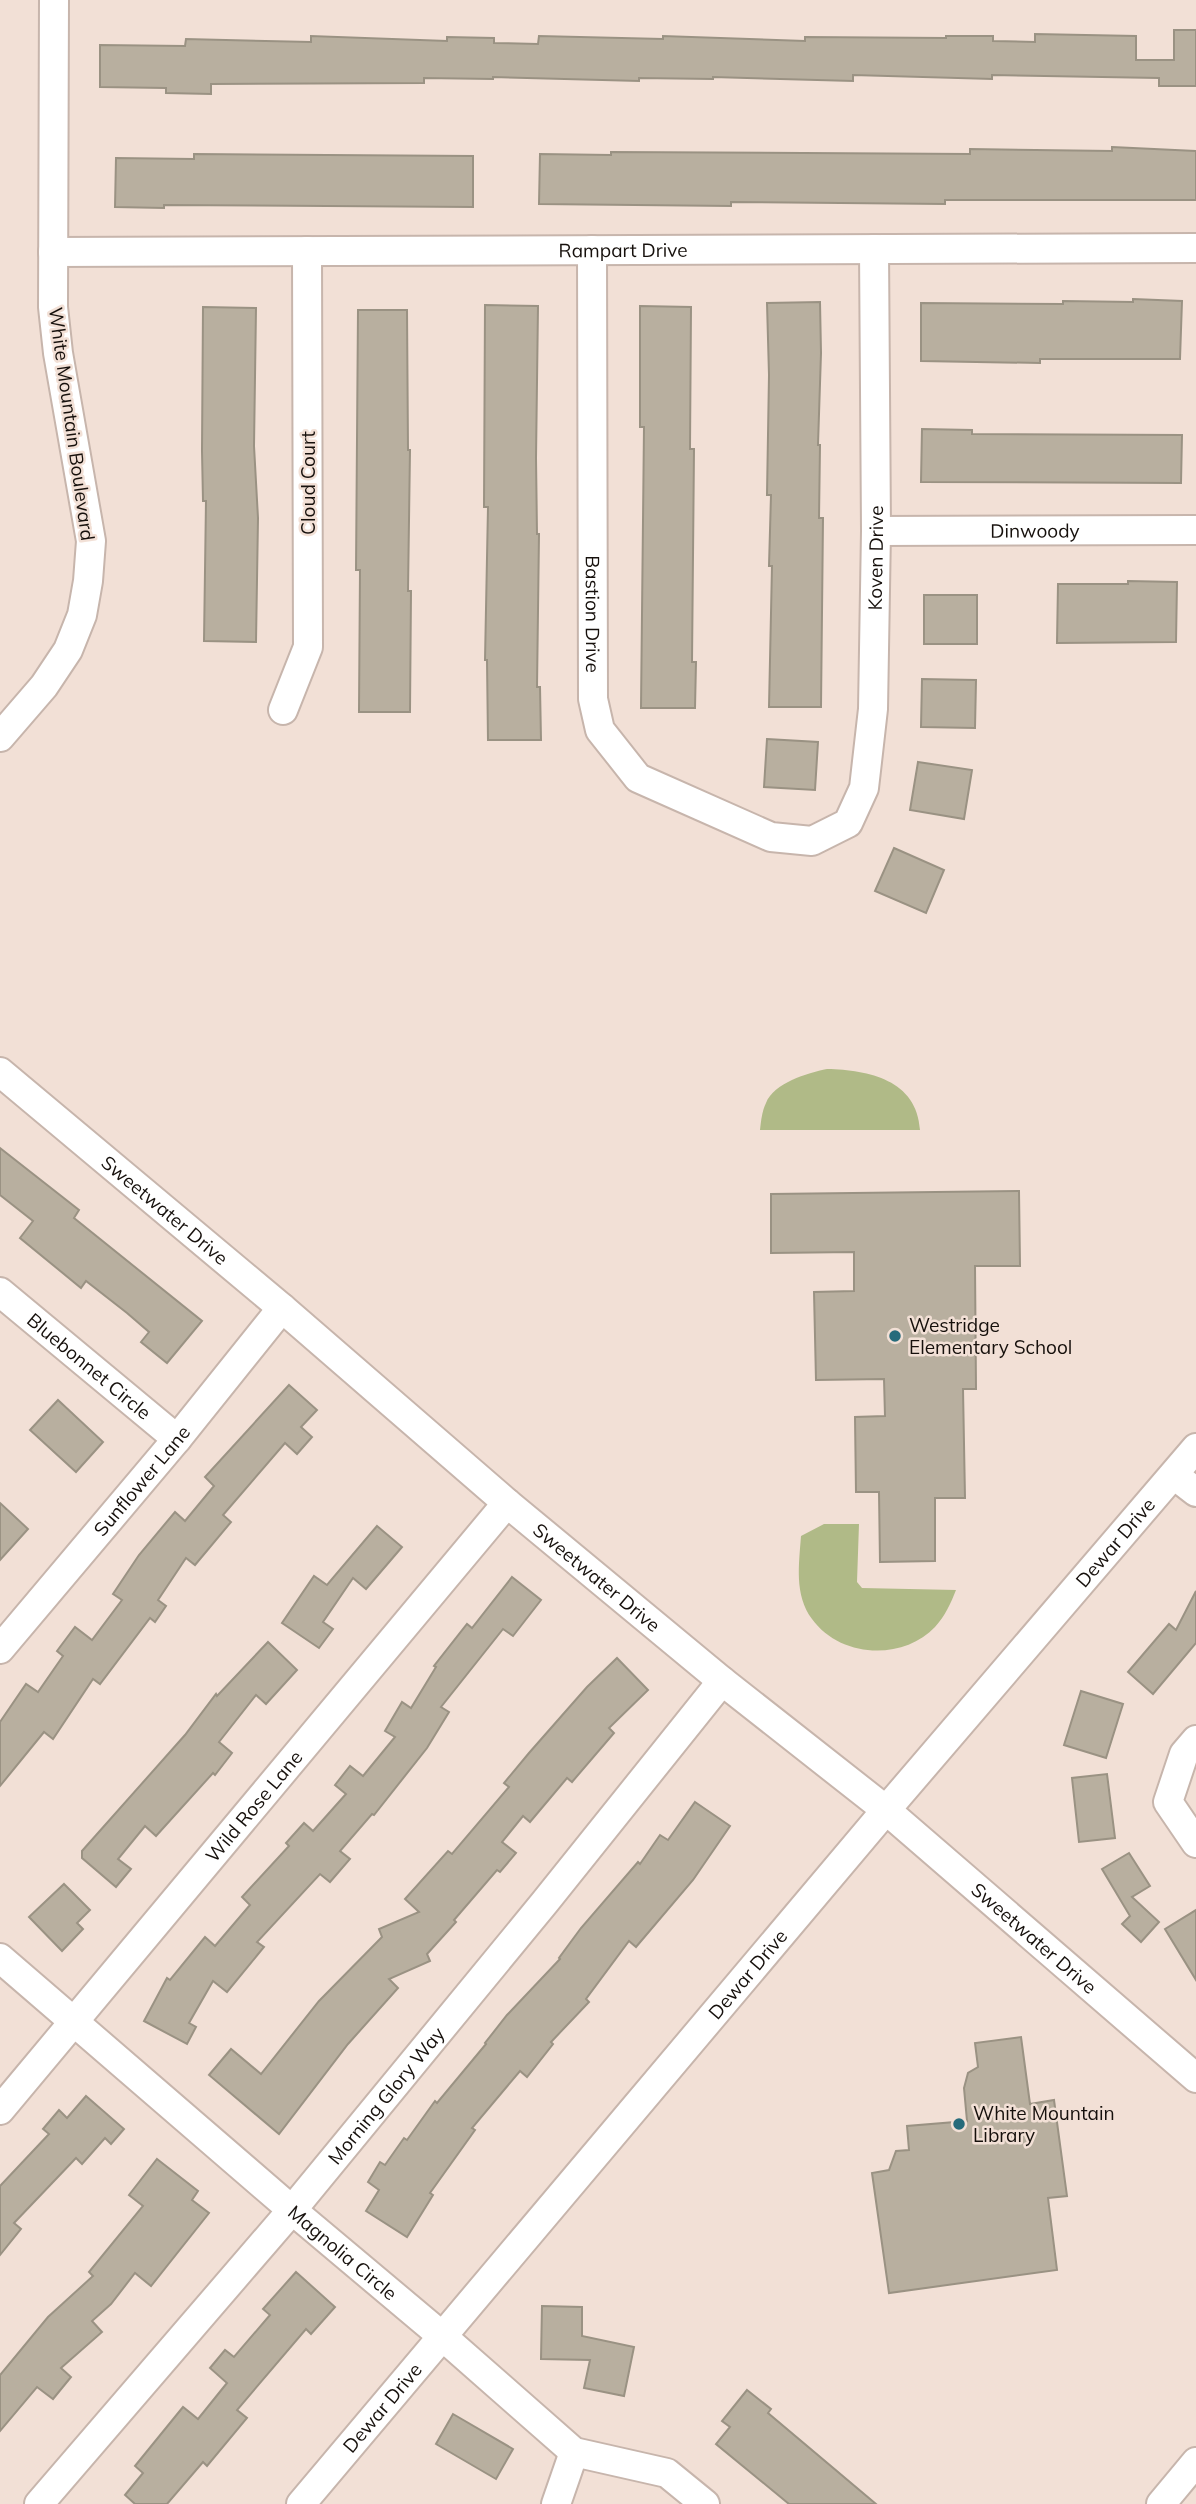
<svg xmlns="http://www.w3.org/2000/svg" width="1196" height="2504" viewBox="0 0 1196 2504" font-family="Mulish,sans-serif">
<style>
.green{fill:#b0ba87}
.building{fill:#b8af9f;stroke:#9a9283;stroke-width:2}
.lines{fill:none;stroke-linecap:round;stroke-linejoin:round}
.minor-casing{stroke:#c7b5ac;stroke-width:32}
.minor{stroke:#fff;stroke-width:28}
.poi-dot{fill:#266b7b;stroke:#f2e0d6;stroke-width:2.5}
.labels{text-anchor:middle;stroke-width:5;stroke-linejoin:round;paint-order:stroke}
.street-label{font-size:19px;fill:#16100c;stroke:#f2e0d6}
.poi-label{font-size:19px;fill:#16100c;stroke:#f2e0d6;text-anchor:start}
</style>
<rect width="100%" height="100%" fill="#f2e0d6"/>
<g class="green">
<path d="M827,1069C869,1070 917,1080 920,1130H760C761,1121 762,1111 766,1103C774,1083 807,1073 827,1069Z"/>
<path d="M824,1524H859L857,1582L862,1588L956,1590C951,1603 945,1616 935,1627C903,1661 840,1658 812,1619C794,1595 799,1564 801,1536Z"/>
</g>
<g class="building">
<polygon points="1174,30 1196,30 1196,86 1159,86 1159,78 992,75 992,79 853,75 853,81 713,77 713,79 639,78 639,81 493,77 493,79 424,78 424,83 211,84 211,94 166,93 166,88 100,87 100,45 185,46 186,39 311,42 311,36 447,41 447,37 494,38 494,43 538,44 539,36 663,39 663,36 805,41 805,37 946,38 946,36 993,36 993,41 1035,42 1035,34 1136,36 1136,60 1174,60"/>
<polygon points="1112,147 1196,151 1196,200 945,200 945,204 731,202 731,206 539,204 540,154 611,155 611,152 970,154 970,149 1112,151"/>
<polygon points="194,154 473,156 473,207 164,205 164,208 115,207 116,158 194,159"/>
<polygon points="1133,299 1182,301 1180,359 1040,359 1040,363 921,361 921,303 1063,304 1063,301 1133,302"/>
<polygon points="820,302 821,353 818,445 820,445 819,518 823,518 821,707 769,707 772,566 769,566 771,495 767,495 769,375 767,303"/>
<polygon points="485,305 538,306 536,458 537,534 539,534 537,687 540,687 541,740 488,740 487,660 485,660 488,507 484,507"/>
<polygon points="640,306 691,307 690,449 694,449 692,662 696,662 695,708 641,708 644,427 640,427"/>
<polygon points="203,307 256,308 254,446 258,518 256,642 204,641 206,501 203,501 202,451"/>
<polygon points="358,310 407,310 408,450 410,450 408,591 411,591 410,712 359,712 360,570 356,570"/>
<polygon points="922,429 972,430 972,434 1182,435 1181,483 921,482"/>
<polygon points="1128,581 1177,582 1176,642 1057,643 1058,584 1128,584"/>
<rect x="924" y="595" width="53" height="49"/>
<polygon points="922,679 976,680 975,728 921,727"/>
<polygon points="767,739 818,742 815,790 764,787"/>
<polygon points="918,762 972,770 964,819 910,810"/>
<polygon points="894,848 944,870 926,913 875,891"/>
<polygon points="0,1148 79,1210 74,1218 202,1321 167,1363 141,1342 149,1332 127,1313 86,1281 81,1288 20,1238 33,1221 0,1195"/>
<polygon points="1019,1191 1020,1266 975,1266 976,1389 963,1389 965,1498 935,1498 935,1561 880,1562 879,1492 856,1492 855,1417 885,1416 884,1379 816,1380 814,1292 854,1291 854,1252 771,1253 771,1194"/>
<polygon points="289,1385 317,1410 301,1427 312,1437 297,1454 285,1443 223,1515 231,1522 195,1565 186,1558 158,1600 166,1606 155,1622 150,1618 100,1684 93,1679 53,1739 44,1732 0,1786 0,1722 26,1684 38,1692 63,1656 57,1651 75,1627 92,1640 122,1600 113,1594 139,1555 175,1512 185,1521 214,1486 205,1477"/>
<polygon points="58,1400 103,1442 76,1472 30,1430"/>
<polygon points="0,1503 28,1529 0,1560"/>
<polygon points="377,1526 402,1547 366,1589 353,1578 323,1622 333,1629 319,1648 282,1623 314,1576 327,1585"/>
<polygon points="512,1577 541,1600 513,1636 503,1629 441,1707 449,1712 427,1748 374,1815 372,1814 340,1851 350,1859 330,1882 320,1874 257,1942 264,1947 227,1992 213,1981 189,2023 196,2027 187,2044 144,2021 167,1978 170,1980 205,1937 215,1946 250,1905 242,1897 289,1846 286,1843 304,1823 313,1831 346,1794 335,1785 350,1766 363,1776 395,1737 385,1731 402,1702 411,1708 436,1667 434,1666 467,1624 472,1628"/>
<polygon points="1196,1591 1196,1643 1153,1694 1128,1672 1169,1624 1176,1630"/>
<polygon points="268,1642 297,1670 266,1704 256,1695 219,1742 232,1753 215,1775 213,1773 156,1836 145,1826 118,1859 131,1869 116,1887 82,1858 82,1851 185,1735 216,1694 217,1696"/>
<polygon points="617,1658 648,1690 609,1728 614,1733 572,1782 567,1778 530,1822 523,1816 502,1842 516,1853 500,1872 497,1870 454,1920 456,1922 427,1954 430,1961 389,1979 398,1988 348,2044 279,2134 209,2075 231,2049 261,2074 319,2001 382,1937 379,1929 419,1912 405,1899 448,1851 452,1854 509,1787 504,1783 529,1753 587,1687"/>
<polygon points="1081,1691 1123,1704 1106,1758 1064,1745"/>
<polygon points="1107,1774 1115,1838 1079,1842 1072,1778"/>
<polygon points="695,1802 730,1826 693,1880 636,1947 629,1941 586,1999 589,2002 551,2042 553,2044 527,2077 520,2071 472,2128 475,2130 430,2193 433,2195 407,2237 366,2211 379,2190 368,2182 380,2162 385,2165 404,2138 407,2140 435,2101 437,2103 486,2044 485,2043 507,2015 560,1959 559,1958 581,1928 638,1862 640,1864 660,1835 668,1840"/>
<polygon points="1129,1853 1150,1886 1132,1897 1159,1922 1141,1942 1122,1924 1130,1916 1102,1869"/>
<polygon points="64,1884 90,1910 77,1923 83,1929 62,1951 29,1917"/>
<polygon points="1196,1910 1196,1980 1165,1929"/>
<polygon points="1021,2037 1030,2104 1054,2100 1067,2196 1048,2198 1057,2270 889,2293 872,2173 889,2170 896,2151 909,2150 907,2126 967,2121 964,2088 968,2073 978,2067 975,2043"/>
<polygon points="86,2096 124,2129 111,2144 105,2138 82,2164 76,2158 14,2223 21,2229 0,2255 0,2186 49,2134 43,2129 59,2110 67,2118"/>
<polygon points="157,2159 198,2191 192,2200 209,2213 151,2286 135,2273 111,2304 92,2321 102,2332 61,2368 71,2377 53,2399 37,2387 0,2431 0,2375 48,2317 93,2276 89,2272 143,2206 129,2195"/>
<polygon points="296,2272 335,2307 311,2334 306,2329 237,2410 247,2418 207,2466 203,2462 167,2504 135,2504 125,2495 143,2473 135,2466 183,2407 198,2419 227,2383 210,2368 225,2350 234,2357 270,2315 263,2309"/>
<polygon points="542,2306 582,2307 582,2336 634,2347 624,2396 584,2388 590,2360 541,2359"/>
<polygon points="747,2390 771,2409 768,2413 876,2504 789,2504 716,2444 730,2427 722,2421"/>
<polygon points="453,2414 513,2449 496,2479 436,2444"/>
</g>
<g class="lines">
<g class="minor-casing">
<g id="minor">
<path id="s1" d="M592,250L593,699L600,730L638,778L771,837L812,841L848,823L864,788L873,709L876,531L874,249"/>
<path id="s2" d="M53,252L1196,248"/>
<path id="s3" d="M876,531L1196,530"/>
<polyline points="283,710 308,647 307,251"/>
<polyline points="0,737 44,686 68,650 82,615 88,581 91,541 58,353 53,307 54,0"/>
<path id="s4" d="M0,1072L282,1308L507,1503L722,1681L886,1810L1196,2078"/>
<path id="s5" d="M0,1292L177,1439"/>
<polyline points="1174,1475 1196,1492"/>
<path id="s6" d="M0,1649L177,1439L282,1308"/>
<polyline points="1196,1740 1184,1754 1168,1802 1196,1843"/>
<path id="s7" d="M0,1958L292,2210L442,2336L574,2452L667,2473L705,2504"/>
<path id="s8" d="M0,2110L507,1503"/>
<path id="s9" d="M39,2504L292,2210L545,1902L722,1681"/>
<path id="s10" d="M301,2504L886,1810L1196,1448"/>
<polyline points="556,2504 574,2452"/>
<polyline points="1161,2504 1196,2462"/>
</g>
</g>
<use href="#minor" class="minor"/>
</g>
<g class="poi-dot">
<circle cx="895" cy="1336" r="7"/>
<circle cx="959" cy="2124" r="7"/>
</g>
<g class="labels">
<g class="street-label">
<text dy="7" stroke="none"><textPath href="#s2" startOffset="570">Rampart Drive</textPath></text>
<text transform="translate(72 424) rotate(82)" y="7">White Mountain Boulevard</text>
<text transform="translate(308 483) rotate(-90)" y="7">Cloud Court</text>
<text dy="7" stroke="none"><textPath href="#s3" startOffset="159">Dinwoody</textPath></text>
<text dy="7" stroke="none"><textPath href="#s1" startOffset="1038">Koven Drive</textPath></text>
<text dy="7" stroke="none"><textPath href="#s1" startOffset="364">Bastion Drive</textPath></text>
<text dy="7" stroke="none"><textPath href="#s4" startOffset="215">Sweetwater Drive</textPath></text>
<text dy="7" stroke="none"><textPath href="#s5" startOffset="116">Bluebonnet Circle</textPath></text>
<text dy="7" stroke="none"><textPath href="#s6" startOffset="220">Sunflower Lane</textPath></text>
<text dy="7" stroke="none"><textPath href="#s10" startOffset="1260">Dewar Drive</textPath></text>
<text dy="7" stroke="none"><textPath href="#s4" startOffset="782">Sweetwater Drive</textPath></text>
<text dy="7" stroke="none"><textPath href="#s8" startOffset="396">Wild Rose Lane</textPath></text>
<text dy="7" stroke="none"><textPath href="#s4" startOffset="1349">Sweetwater Drive</textPath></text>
<text dy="7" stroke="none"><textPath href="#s10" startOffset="693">Dewar Drive</textPath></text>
<text dy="7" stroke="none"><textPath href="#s9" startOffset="536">Morning Glory Way</textPath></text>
<text dy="7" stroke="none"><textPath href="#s7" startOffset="452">Magnolia Circle</textPath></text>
<text dy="7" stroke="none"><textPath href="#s10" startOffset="126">Dewar Drive</textPath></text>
</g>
<g class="poi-label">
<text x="909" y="1332">Westridge<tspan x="909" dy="22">Elementary School</tspan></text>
<text x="973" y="2120">White Mountain<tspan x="973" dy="22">Library</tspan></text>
</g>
</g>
</svg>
